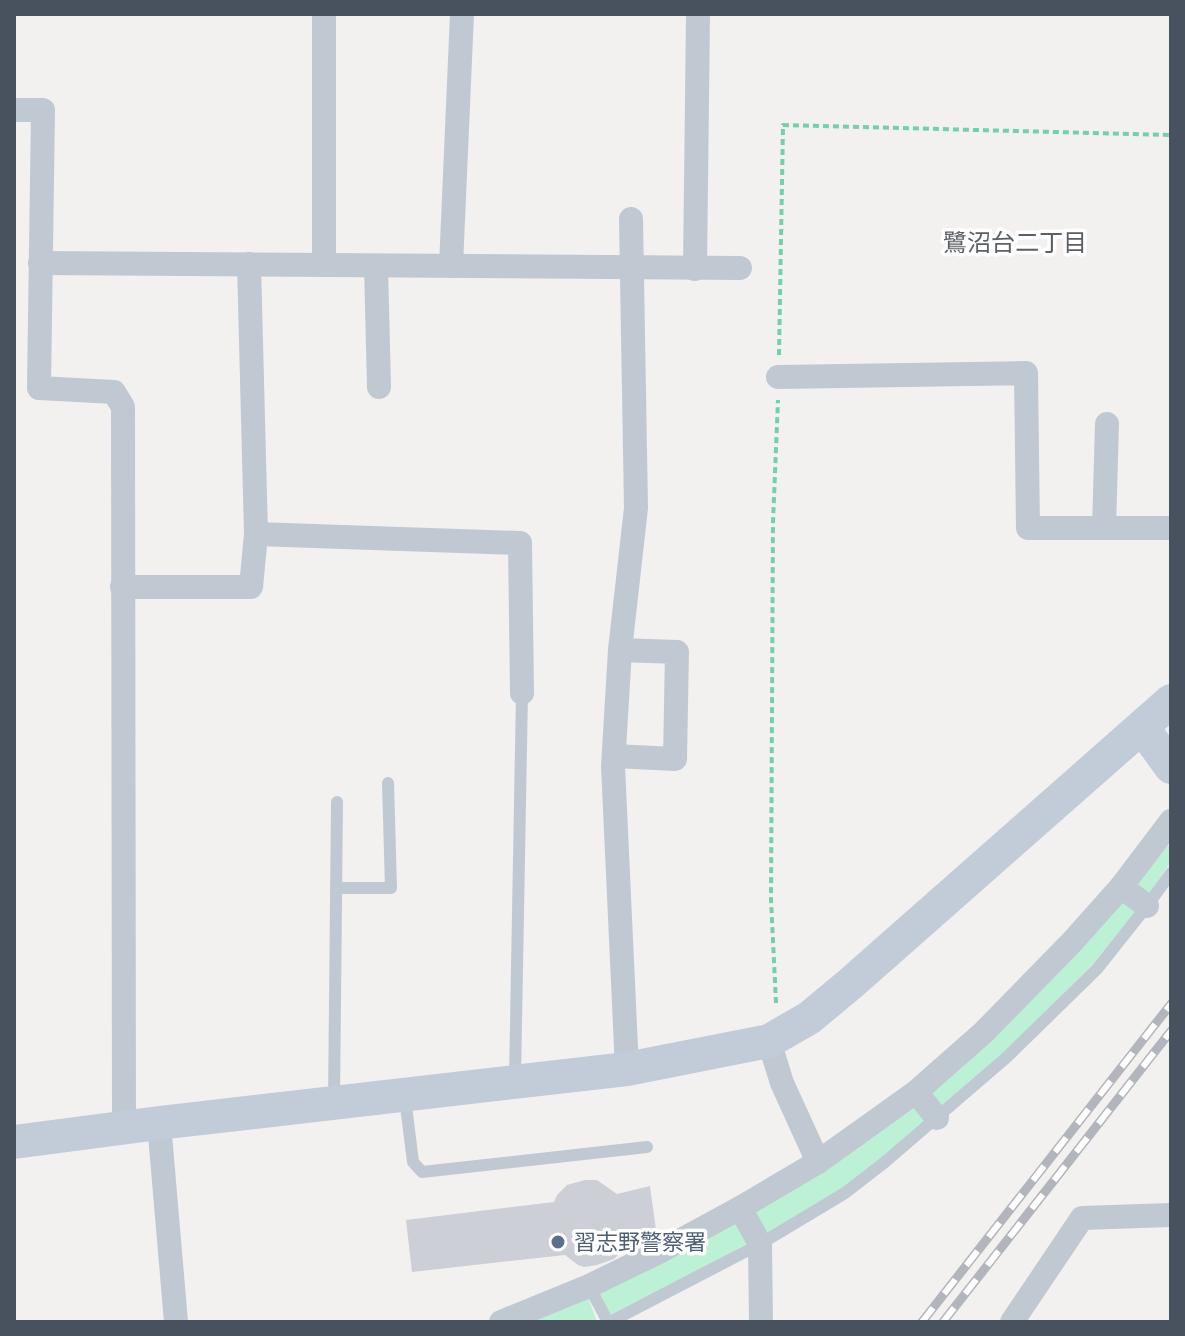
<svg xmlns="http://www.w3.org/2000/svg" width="1185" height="1336" viewBox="0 0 1185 1336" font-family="Quicksand,'Noto Sans JP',sans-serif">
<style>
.green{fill:#bdf1d5}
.building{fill:#cccfd5}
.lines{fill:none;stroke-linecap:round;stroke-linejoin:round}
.path{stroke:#74d0a9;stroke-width:4;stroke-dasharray:6 4;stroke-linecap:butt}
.lane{stroke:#c0c9d2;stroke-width:12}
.street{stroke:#c0c9d2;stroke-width:24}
.secondary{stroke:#c2ccd9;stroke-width:34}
.rail-casing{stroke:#b2b5bb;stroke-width:9}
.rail{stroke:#fff;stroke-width:6;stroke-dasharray:18;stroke-linecap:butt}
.service-dot{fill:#5c6f8a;stroke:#fff;stroke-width:3}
.labels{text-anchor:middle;stroke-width:7;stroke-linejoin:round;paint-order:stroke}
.service-label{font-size:22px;fill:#4e5e75;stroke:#fff;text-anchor:start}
.neighbourhood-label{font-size:24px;fill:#5c6065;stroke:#fff}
</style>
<rect width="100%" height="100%" fill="#f3f0f0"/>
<g class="green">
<polygon points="1166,845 1171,847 1171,861 1145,900 1132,889"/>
<polygon points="1127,895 1140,906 1093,964 1004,1053 939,1109 927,1096"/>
<polygon points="919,1105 928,1117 883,1157 842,1189 771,1232 765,1232 751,1210 872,1138"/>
<polygon points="737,1217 748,1236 746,1244 615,1315 609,1314 598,1290"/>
<polygon points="587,1294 597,1322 523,1322"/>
</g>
<polygon class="building" points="585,1180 597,1180 617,1194 650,1186 656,1230 631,1235 631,1241 614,1259 597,1265 584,1267 578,1265 565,1255 412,1272 406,1220 554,1202 557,1195 567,1185"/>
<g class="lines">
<g class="path">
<polyline points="779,355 783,125 1171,135"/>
<polyline points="776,1003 771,899 773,522 778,400"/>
</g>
<g class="lane">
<polyline points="336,888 391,888 388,783"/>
<polyline points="515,1078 522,693"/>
<polyline points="405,1098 413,1162 422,1172 647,1147"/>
<polyline points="334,1102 337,802"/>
<polyline points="589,1286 608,1322"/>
<polyline points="610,1322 760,1244 845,1193 885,1162 1007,1057 1097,969 1147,906 1171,873"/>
</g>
<g class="street">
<polyline points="14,110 43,110 39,388 114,392 123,407 124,1127"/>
<polyline points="40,263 740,268"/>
<polyline points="324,265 324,14"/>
<polyline points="376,266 379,387"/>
<polyline points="451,266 462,14"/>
<polyline points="695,269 698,14"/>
<polyline points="778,377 1026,373 1028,528 1171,528"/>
<polyline points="1104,528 1107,424"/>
<polyline points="256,534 520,543 522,693"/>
<polyline points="122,587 251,587 256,534 249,264"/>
<polyline points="614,756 675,759 677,652 620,650"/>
<polyline points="1121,887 1147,906"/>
<polyline points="769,1041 782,1083 818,1162"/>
<polyline points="627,1069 613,766 620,650 636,508 631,219"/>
<polyline points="916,1092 937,1118"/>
<polyline points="159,1123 176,1322"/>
<polyline points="740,1208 760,1244 761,1322"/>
<polyline points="501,1322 589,1286 659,1252 740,1208 818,1162 916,1092 984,1032 1072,942 1121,887 1171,821"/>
<polyline points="1012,1322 1082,1218 1171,1215"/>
</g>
<g class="secondary">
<polyline points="1142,727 1171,767"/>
<polyline points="14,1142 159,1123 627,1069 769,1041 809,1018 850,984 1171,701"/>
</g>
<g class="rail-casing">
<g id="rail">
<polyline points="922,1322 1171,1004"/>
<polyline points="943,1322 1171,1031"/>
</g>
</g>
<use href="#rail" class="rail"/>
</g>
<circle class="service-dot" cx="558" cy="1242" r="8"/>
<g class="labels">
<g class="service-label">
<text x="574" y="1250">習志野警察署</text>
</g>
<g class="neighbourhood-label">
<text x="1015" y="251">鷺沼台二丁目</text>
</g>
</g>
<rect width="1185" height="1336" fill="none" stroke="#47525e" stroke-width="32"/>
</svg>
